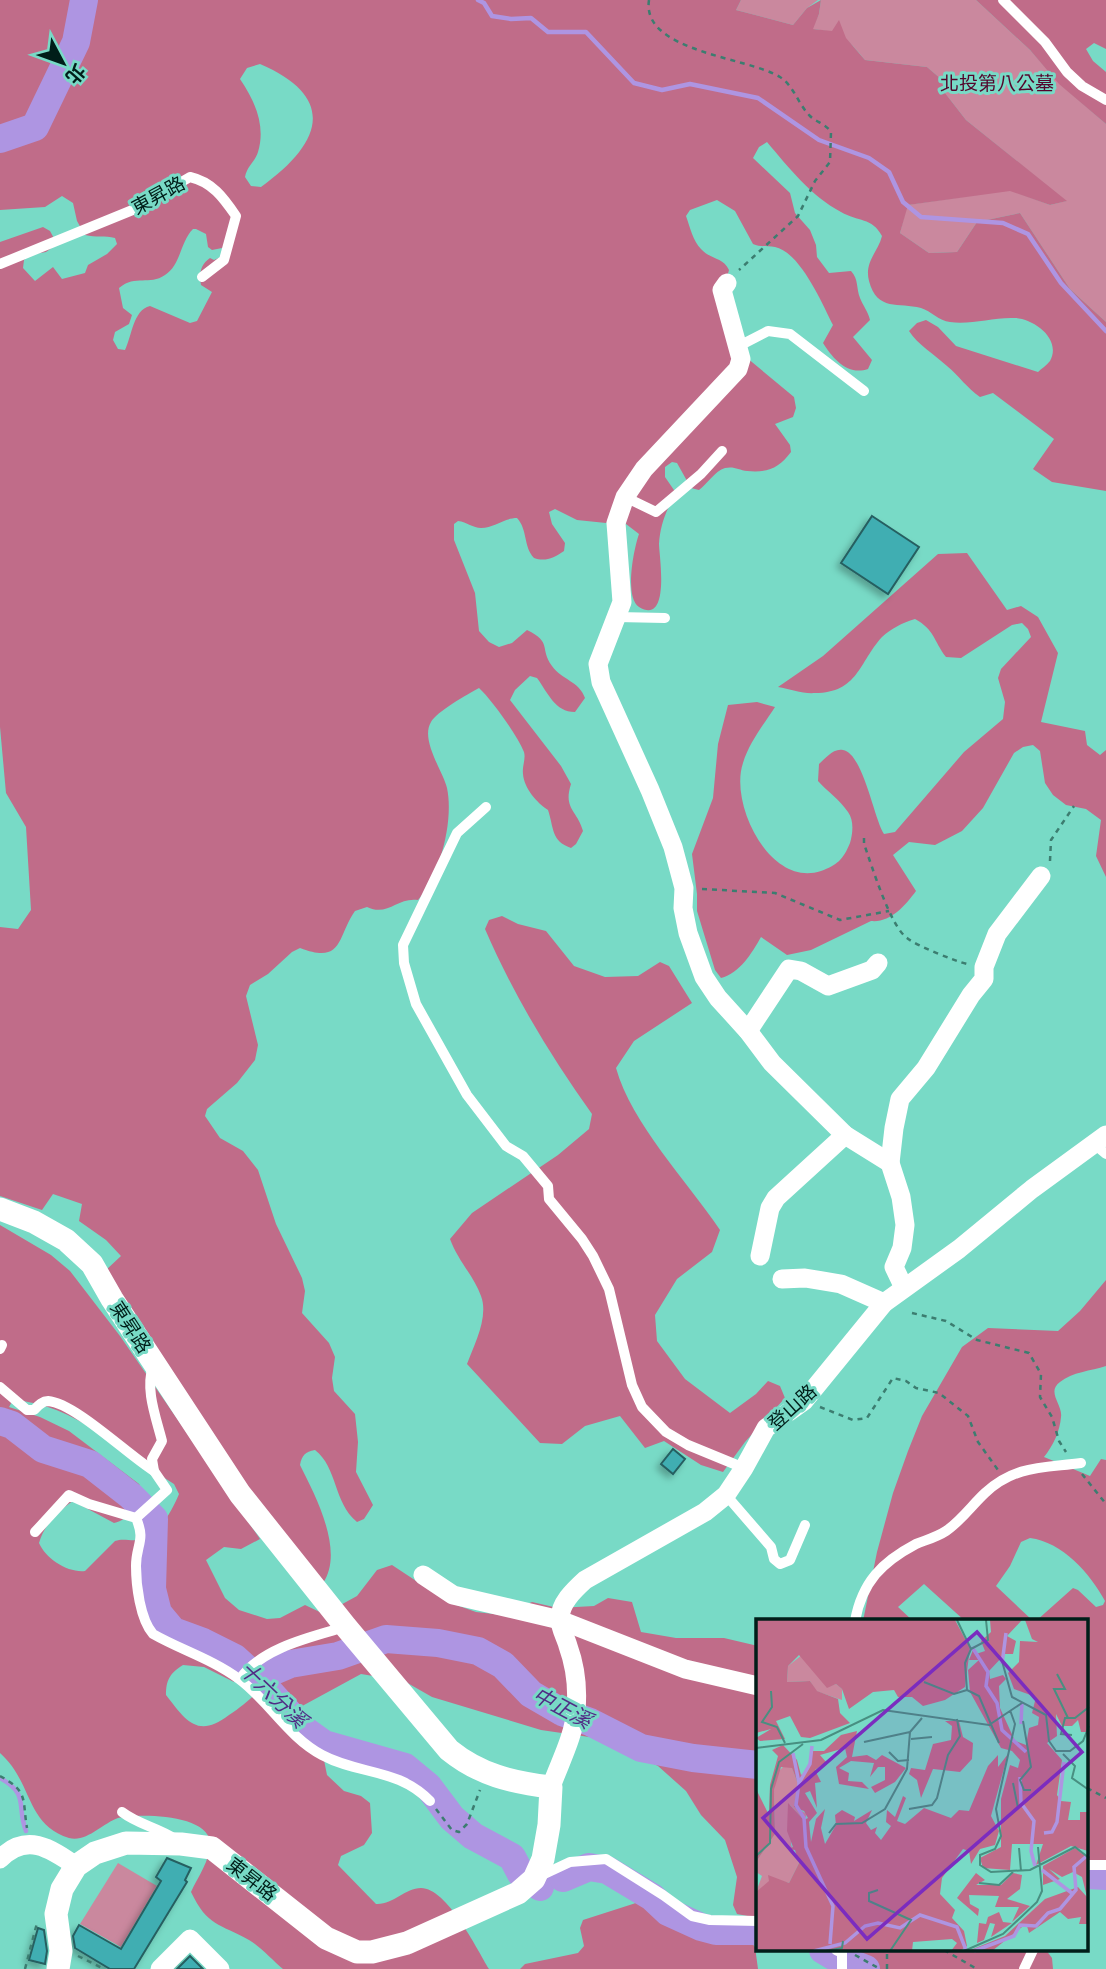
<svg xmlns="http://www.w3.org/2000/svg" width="1106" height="1969" viewBox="0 0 1106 1969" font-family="'Open Sans','Noto Sans TC',sans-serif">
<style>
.green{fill:#ca889e}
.forest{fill:#c06c89;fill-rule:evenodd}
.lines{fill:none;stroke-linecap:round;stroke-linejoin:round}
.stream{stroke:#ae95e2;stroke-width:4.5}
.river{stroke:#ae95e2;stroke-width:28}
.building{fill:#3faeb2;stroke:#265f61;stroke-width:2;filter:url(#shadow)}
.path{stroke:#3c7d70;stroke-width:2.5;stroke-dasharray:5 5;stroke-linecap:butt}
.service{stroke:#fff;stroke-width:10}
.minor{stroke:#fff;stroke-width:19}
.tertiary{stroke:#fff;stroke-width:23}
.labels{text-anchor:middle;stroke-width:6;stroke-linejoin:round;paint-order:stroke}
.park-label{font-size:19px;fill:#54042b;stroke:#78dac6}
.street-label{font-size:19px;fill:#001e19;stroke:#78dac6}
.water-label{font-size:21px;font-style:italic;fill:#512c85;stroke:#78dac6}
.inset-river{fill:none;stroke:#ae95e2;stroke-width:3.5}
.inset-road{fill:none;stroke:#488f81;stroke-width:2}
.view{fill:#7b2cbf;fill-opacity:0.15;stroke:#7b2cbf;stroke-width:3.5}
.inset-edge{fill:none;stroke:#001e19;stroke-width:3.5}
</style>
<defs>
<filter id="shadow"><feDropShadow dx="-4" dy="4" stdDeviation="3.5" flood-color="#0004"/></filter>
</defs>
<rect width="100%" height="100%" fill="#78dac6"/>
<g class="green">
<polygon points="741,0 818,0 807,8 793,25 736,10"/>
<path d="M821,0H976L1030,50L1060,84L1106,124V322L1070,289L1020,213L977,222L957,252L929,253L900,233L907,205L1010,190L1050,205L1066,201L966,120L945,93L941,79L927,67L865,60C847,38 841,32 812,29L819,14Z"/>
<polygon points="118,1863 157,1886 121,1947 80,1924"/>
</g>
<g class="forest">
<path d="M0,0H741L736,10L793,25L807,8L821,0L819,14L813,29L832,31L839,20L846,38L865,60L927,67L941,79L945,93L966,120L1067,201L1050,205L1010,191L908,205L900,233L929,253L957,252L977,222L1020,213L1070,289L1106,322V491L1052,482L1033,469L1054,439L993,393L980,397C967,388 959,376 947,366C934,354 918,345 909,331L917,323L926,320L938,327L956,346L1038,372C1041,369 1047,365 1050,361C1062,339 1034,319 1015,318C993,317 971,325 950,322C939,321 931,311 921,308C899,302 877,312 869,281C864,262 878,252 882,236C872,217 858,222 841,212C811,196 789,168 767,142L759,147L753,158L790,193L795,213L810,230L816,245L817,257L829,273L851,271C859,280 856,288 860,298C863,306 868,311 870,320L853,337L872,360L868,369C848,376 833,359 823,343L833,325C822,303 800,252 775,247C767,246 760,247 753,244L735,211L717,200L690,210L686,216C690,227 693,241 701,249C711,260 723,257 729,270L726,281L741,353L794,397L796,408L793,417L775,424L790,445L791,452C779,468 768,473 747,471C739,470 734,466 725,468C715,471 707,484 699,490L691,488L677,463L672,462L665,467V477L676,493C667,508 660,525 659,544C659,554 671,626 639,607C624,597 634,548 639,534L626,524V515L648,476L606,523L577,520L555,509L549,512L552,524L565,543L564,551C554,558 545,562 534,558C523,546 528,530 517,518C504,518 494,528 481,528C473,528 467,522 458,521L454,524V540L475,593L479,631L489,642L499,647L512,643L527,630C553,643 539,648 552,666C562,680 579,681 585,698L575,712C555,712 548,693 537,678L530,676L515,690L510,700L561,766L571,784C563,809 577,810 583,831L576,844L571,848C551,841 554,828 548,810C537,803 524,788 523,774C522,766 526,759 524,752C517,735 492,700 479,688C468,694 436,712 431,722C420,740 443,771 447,788C454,821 440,875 418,900C397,897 388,917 367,907L355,911C337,936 344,965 300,948L292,952L268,974L250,985L246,996L258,1045L255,1060L237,1083L207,1109L205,1116L220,1138L243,1151L258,1170L276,1224L302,1278L305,1291L302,1313L329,1343L335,1357L332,1378L334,1391L355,1414L358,1442L356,1472L373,1505L364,1519L357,1522C333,1502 338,1468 315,1450C305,1452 302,1455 300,1465C315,1495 345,1551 323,1583L259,1505L106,1270L121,1256L106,1240L79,1221L82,1204L53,1194L42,1210L0,1196V927L18,929L31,910L26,827L6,793L0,727V242L43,227L50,231L57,244L46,252L29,255L24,260L23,268L35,281L53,267L62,279L85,273L88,265L107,254L117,244L115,238C105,235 96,238 85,235L77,221L73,203L62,196L45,207L0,210ZM260,64C339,98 321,144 261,187L251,186L245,177C247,166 255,162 258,152C266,126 255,101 240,79L247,68ZM193,229H196L206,234L208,247L212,250L222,248L223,252L221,257L214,260L210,258C200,265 199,274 201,285L212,292L197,321L190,323L150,306C133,310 132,336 125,350L118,349L113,340L115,332L129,324L132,315L123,308L119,288C136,274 149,286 165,275C181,265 180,242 193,229Z"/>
<polygon points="976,0 1106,0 1106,49 1094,43 1086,49 1093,61 1106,72 1106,124 1059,84 1030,50"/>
<path d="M967,553L1007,610L1021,606L1038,617L1058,653L1041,722L1085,731L1087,745L1100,755L1106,750V877L1096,856L1101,820L1086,809L1066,805L1053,795L1045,783L1040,751L1033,745L1023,747L1014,753L983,808L962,831L935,845L909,842L893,855L916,891C905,906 890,923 871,921L811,950L787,955L761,937C752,953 740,973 721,978L715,970L697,911V894L692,854L713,798L718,744L728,705L757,702L775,707C764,724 749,743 743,763C729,804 770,888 821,871C837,865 843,860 850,843C853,833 854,820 848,812C840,800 827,791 818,781L819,764C825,759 833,748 843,750C863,753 874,819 884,834L895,832L964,752L1003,719L1005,702L998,678L1001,669L1031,637L1028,629L1022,623L1012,625L961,658L946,657C933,640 935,630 915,619C902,623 892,628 882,637C859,662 858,693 815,693C803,694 790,689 778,687L823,656L938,554Z"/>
<path d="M502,916L518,924L546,931L574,966L605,977L638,976L660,962L669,966L692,1003L634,1041L616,1068C631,1123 688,1182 720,1230L712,1252L677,1279L655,1315L657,1341L685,1379L730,1413L756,1394L768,1381L780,1386L785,1398L745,1442L723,1472L701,1465L664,1441L645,1448L620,1416L585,1426L562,1444L540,1443L467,1364C474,1345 489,1317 481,1296C474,1276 458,1261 450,1239L472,1213L558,1155L589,1129L592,1114C551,1057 513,994 485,929L489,920Z"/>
<path d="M0,1225L51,1255L70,1271L120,1336L260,1539L241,1549L224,1547L206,1560L225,1598L239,1610L267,1619L280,1618L305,1605L324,1614L357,1596L377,1570L392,1565L448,1602L476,1612L502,1615L532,1602L558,1608L594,1606L608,1598L632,1602L641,1632L676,1638H724L758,1646V1915L753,1917L737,1914L733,1905L737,1877L725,1840L701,1815L686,1791L658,1766L603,1739L541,1730L432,1697L404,1681L361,1674L293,1711L323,1755L327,1775L344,1791L361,1796L370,1803L372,1833L364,1845L341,1856L338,1865L376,1904C393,1905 405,1888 421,1888C447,1888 477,1949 489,1969H283C272,1960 261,1947 249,1940C219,1923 208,1927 191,1892C198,1877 211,1859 210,1842C208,1814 138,1813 118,1818C103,1823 86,1843 69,1838C25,1824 33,1782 0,1753ZM13,1400C75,1404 122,1452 174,1484L179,1494C172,1511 158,1537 138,1540C129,1541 123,1538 115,1541L85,1571C68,1573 46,1559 39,1543C44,1525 58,1511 73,1501L114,1523C130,1519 136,1507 144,1493L139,1484L69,1431L40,1417L9,1407ZM183,1665L204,1667L234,1682L242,1673L260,1689C250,1700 241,1707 229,1715C198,1739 186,1721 166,1695C166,1680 170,1673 183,1665Z"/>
<path d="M1106,1280V1366C1091,1371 1072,1372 1060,1382C1046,1392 1063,1405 1061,1417C1060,1431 1053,1446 1044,1457L1090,1476L1101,1459L1106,1460V1862H1087V1621H965L924,1584L898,1607L913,1621H863L877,1552L893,1493L908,1451L922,1416L962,1347L988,1328L1058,1331L1080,1311ZM1030,1538C1062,1542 1090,1573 1105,1601L1103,1605L1096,1607L1078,1590L1073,1588L1036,1621L1032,1620L996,1586L1010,1566L1021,1542Z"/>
<polygon points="639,1902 711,1939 750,1941 755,1947 758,1969 520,1969 525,1964 578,1953 584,1946 580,1928 583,1920"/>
<polygon points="851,1950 1046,1950 1052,1958 1053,1969 850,1969"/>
</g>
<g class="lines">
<g class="stream">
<polyline points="478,0 484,3 492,16 511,19 531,18 548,32 586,32 634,83 662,90 690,84 758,98 819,140 869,158 889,172 903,202 921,217 1003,223 1028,234 1061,283 1106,331"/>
<path d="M0,1778C30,1795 16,1805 26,1831"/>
</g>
<g class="river">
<polyline points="0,139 35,127 76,42 84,0"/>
<polyline points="0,1421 12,1425 43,1449 90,1464 131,1496 154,1519 152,1589 158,1613 173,1631 203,1642 235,1658 257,1678 303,1729 324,1744 405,1767 428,1786 452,1818 473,1836 512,1857 521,1874 540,1887"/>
<polyline points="257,1678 290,1664 338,1656 386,1639 438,1643 478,1651 503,1665 531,1694 562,1712 590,1722 641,1748 693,1758 758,1765"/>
<polyline points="1087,1875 1106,1876"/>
<polyline points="563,1878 589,1867 607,1870 652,1897 668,1912 701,1927 716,1931 758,1931"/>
<polyline points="823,1950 833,1956 866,1969"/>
</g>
</g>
<g class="building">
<polygon points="872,516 919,547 888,594 841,563"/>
<polygon points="673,1449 685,1459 673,1474 661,1464"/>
<polygon points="167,1858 191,1868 185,1880 187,1882 134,1969 110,1969 75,1948 73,1936 79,1925 121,1949 161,1881 156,1877"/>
<polygon points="38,1928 44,1930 47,1951 45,1964 29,1960"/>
<polygon points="190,1956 203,1969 177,1969"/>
</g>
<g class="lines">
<g class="path">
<path d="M649,0C641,52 748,57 780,77C794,86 798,104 810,116C816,122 826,124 831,132L830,162L815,181L798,216L739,270"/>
<path d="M864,838V844C872,866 890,926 907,938C917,946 955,961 967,964"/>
<polyline points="1050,861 1051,840 1074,806"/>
<polyline points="702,889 775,893 840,920 889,911"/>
<polyline points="912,1313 946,1321 977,1340 1029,1353 1041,1374 1040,1397 1052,1417 1059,1441 1066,1452"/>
<polyline points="820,1407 853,1420 867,1418 893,1378 906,1381 916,1388 939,1393 968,1416 978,1442 998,1470"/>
<polyline points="1082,1474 1106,1504"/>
<path d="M0,1776C29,1792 22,1799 27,1828"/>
<polyline points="1087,1788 1106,1798"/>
<polyline points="436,1809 452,1830 459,1832 467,1824 480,1790"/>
<polyline points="944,1950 977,1969"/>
<polyline points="855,1955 880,1969"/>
<polyline points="78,1956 104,1969"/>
<polyline points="25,1969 37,1923"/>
<polyline points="887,1969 887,1950"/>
</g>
<g class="service">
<polyline points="1003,0 1045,42 1067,72 1082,86 1106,100"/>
<path d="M0,264L135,209L190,177C212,182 223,197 236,216L224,260L202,277"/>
<polyline points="739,346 768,331 790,334 864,391"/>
<polyline points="625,497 656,512 701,474 722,451"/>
<polyline points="617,617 665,618"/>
<polyline points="486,807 457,833 403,945 404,963 416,1004 467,1095 506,1146 523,1156 548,1186 549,1199 582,1239 593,1256 609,1289 632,1385 642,1407 666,1432 688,1445 744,1468"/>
<polyline points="1094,1144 1106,1154"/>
<polyline points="0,1349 2,1345"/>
<path d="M0,1387L27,1410H34C38,1406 42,1401 48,1401C75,1403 129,1456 154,1471"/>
<polyline points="726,1495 771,1547 774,1559 780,1564 790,1560 805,1525"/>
<path d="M136,1518L167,1490L154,1471L152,1459L162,1441C156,1417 145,1390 153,1366"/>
<path d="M35,1532L69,1495L89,1504L136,1518C146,1541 136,1544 136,1566C136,1585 140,1619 153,1634C181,1650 212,1659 239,1679C269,1701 288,1737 322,1755C359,1775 398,1768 430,1801"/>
<path d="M855,1621C862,1582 882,1562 916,1544C926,1540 937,1537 946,1531C961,1521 972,1505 985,1493C1015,1465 1044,1468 1081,1463"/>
<path d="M240,1679C261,1648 311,1637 345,1627"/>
<path d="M122,1812C139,1825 157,1827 175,1839"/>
<polyline points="1087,1865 1106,1865"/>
<polyline points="540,1876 570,1862 606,1859 663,1895 692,1916 710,1920 758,1921"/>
<polyline points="836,1950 842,1953 842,1969"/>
<polyline points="1024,1969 1033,1950"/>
</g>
<g class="minor">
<polyline points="727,283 722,290 741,359 738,369 644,469 625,497 616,523 622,602 598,664 601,682 650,790 673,847 684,888 683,908 688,933 704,977 718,998 748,1031 772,1063 845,1135 890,1163 901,1197 905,1225 902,1248 894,1267 904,1288"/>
<polyline points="748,1031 789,969 801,971 828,986 872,970 878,963"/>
<polyline points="890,1163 894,1128 900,1099 926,1068 971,995 984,979 984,967 997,934 1041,876"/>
<polyline points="760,1256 770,1208 776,1198 845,1135"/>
<polyline points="782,1279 805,1278 841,1284 884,1303"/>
<polyline points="423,1575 453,1595 560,1620 685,1669 758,1686"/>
<path d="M551,1787C560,1762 574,1736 576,1710C578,1687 576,1668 568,1646C566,1638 560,1628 560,1620C559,1604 574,1590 585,1580L705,1512L726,1495L744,1468L766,1428L804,1401L884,1303L959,1249L1032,1189L1106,1135"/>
<path d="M0,1859C26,1832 50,1848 76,1866"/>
<polyline points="160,1969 190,1939 220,1969"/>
</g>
<path class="tertiary" d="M0,1209L34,1222L66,1240L92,1264L112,1299L240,1494L346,1627L449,1750C480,1775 511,1782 551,1787L549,1825L543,1859L534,1879L518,1893L407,1943L372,1952H357L326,1938L212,1848L181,1844L126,1843L95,1853L76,1866L62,1889L56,1914L61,1951L58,1969"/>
</g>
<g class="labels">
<g class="park-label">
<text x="997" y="90">北投第八公墓</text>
</g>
<g class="street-label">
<text transform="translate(158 195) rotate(-29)" y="7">東昇路</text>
<text transform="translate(131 1327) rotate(57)" y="7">東昇路</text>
<text transform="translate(792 1407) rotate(-42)" y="7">登山路</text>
<text transform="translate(252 1879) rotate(38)" y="7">東昇路</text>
</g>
<g class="water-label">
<text transform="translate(273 1695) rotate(44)" y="7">十六分溪</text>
<text transform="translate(562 1708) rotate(28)" y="7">中正溪</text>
</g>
</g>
<g transform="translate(756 1619)">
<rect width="332" height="332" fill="#78dac6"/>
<path d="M46,36L71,68L80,65L86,70V81L60,72L54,62L31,63L32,47ZM29,146L36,149L42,165L38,188L51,195L48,201L34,186L35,226L43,244L33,264L18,260L0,273L6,257L0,253V243L19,215L18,171L21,154Z" fill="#ca889e"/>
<path d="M0,1H199L214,29L209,68L189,81L167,87L156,78H142L138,71L117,73L93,90L86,70L80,65L71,69L43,36L32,47L31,63L54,62L61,72L82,80L84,94L94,104L54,119L45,118L34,97L20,102L29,120L4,122L0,119L15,110L0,114ZM234,1H266L251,17L260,22L257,35H249L233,52L234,60L247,56L250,60L243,67L244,89L259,122L270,126L273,109L282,106L283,98L276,94L280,78L258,70L252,54L263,43L264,22L282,23L276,20L269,1H332V113H325L322,101L316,107H306L300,95L301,117L291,124L306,141L301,176L305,182L315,183L312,201H324V193H332V232L315,227L280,246L287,225H256L254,251L227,249L224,239L245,228V180L254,146L262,149L264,141L256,132L245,129L214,73L212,51L223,41H213L217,31L220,35L229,32L225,22L235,13ZM189,102H203L207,118L217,124L216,140L204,153L177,150L165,179L161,161L153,155L155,149L169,151L177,125L195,121L196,107ZM101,112L96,138L111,136L120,141L126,136L150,149L139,163L119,174L115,168L129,161V148H122L114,158L118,144L95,142L83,149L93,154L92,162L106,163L113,170L83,165L80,148L91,138L89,129L64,136L70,143L59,151L65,163L59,164L61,189L54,172L49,174L61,194L53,203L55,223L60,200L69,190L65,209L69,225L80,206L79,196L86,191L99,198L98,202L116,191L110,204L115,211L121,208L119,214L125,221L135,207L130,203L131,191L139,198L147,177L150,179L141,202L149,205L168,189L195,199L203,191L213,192L232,147L242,136V148L252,135L235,197L243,212L239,226L224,230L215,245L213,232L207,230L186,259L184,275L199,291L196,299L208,312L211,327L204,332H195L201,324L196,320L157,323L156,332H0V273L13,262L12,256L33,264L43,244L39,231L33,230L37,228L31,212L32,184L48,201L52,199L48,192L38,188L42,165L36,149L25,148L18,171L19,215L0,243V170L13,196L14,166L22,137L16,131L27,126L41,141L45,156L52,151L57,132H68L85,116ZM319,229L333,240L332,305H323L325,298L312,300L304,293L273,314L271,307L266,308L236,332H212L249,317L289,280L322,268L331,278L326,258L317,253L306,258L293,250L304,260L287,266V247ZM220,254L229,261L220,266H245L257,254L266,256L264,270L251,280L274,287L256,303L263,288H239L243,277L213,276L214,285L223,290L222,297L201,279ZM243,293L247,303L256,304L235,318L239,305L234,304L228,321L221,324L223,304L230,305L232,298Z" fill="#c06c89"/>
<path class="inset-river" d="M216,28L232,53L230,67L241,84L246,111L270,133M246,45L250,14M265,105L266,83M37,134L43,164L40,186L48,199L50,228L77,287L74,325M264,158L265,184L278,202L275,232L279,247M43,164L54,145L56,127M288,214L296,213L301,203L308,143M286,251L317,275M58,332L89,324L109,307L122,304L144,309L164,296L201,308L210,331M218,332L258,317L264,306L280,307L292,294L304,290L320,271L318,248L333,235"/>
<path class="inset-road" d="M201,1L215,30L209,44L211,71L223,77L243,124M215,30L232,21L230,1M246,42L256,78L290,96L293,122L300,132H314L327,122L333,107M301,55L309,70H298L312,99M168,63L198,75L211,71M15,72L16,88L6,103L21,108L29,124M254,91L259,105L240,190L245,217L239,230L224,236V246L235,253L274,251L319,228L333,239M267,102L275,148L264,161L268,171H275M316,116L305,115L309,99H319L333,88M155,120L176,118M108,123L154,113M0,129L65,121L127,91L233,106L266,84M133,133L142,142L153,141M307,135L319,147L316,159L333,171M257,164L262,189L258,192M153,190L176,186L181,179L192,136L204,117L201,100M73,214L80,205L106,204L129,190L151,150L154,113L166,99M263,229L265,252M0,237L14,224L15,170L23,143L47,125M223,264L243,266L257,253M122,271L113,274V282L155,301L134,332M70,332L86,329L87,322M208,332L247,315L281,283L286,272L282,228"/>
<path class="view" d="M221,13L326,133L111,320L7,199Z"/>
<rect width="332" height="332" class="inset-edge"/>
</g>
<g transform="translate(63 63) rotate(131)" stroke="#78dac6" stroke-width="5" paint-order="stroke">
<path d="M0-5L12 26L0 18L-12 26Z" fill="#001e19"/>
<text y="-10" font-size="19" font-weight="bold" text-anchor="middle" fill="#001e19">北</text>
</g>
</svg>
